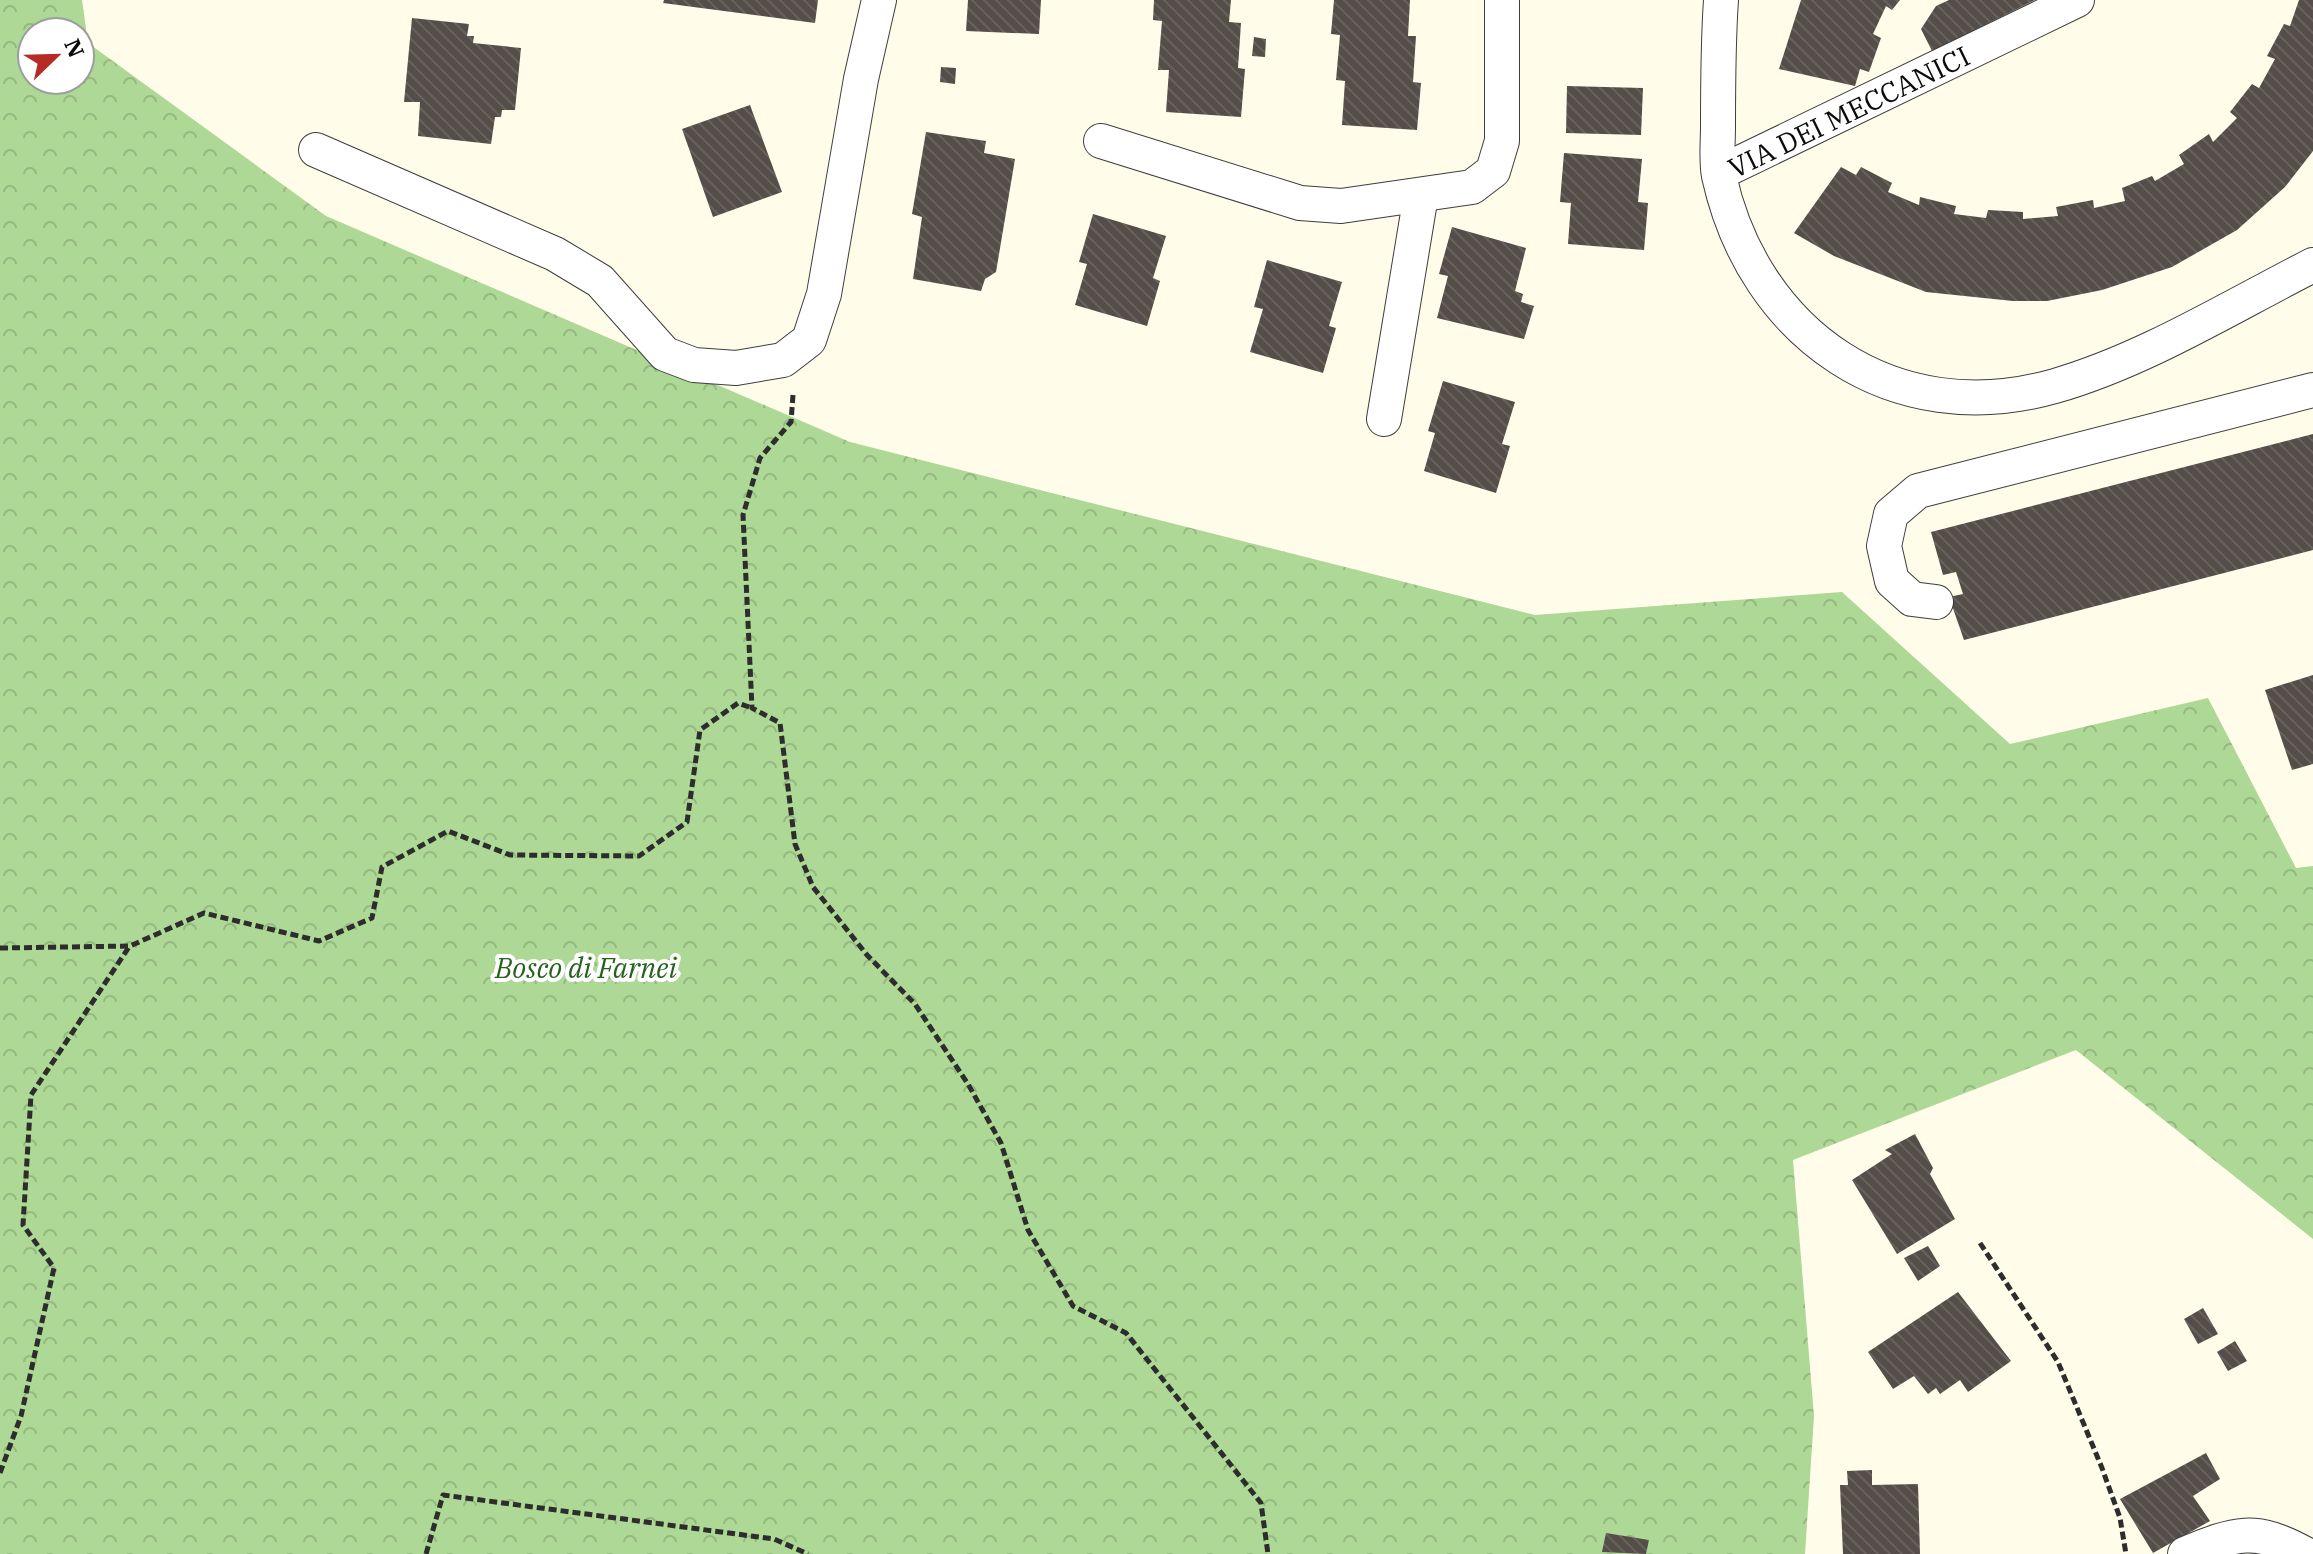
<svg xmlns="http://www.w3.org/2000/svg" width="2313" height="1554" viewBox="0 0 2313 1554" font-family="'IBM Plex Serif',serif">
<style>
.forest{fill:url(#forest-crowns);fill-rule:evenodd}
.building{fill:url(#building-back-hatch)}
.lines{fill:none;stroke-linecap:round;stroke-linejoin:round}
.street-casing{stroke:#3e3e3e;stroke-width:36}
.path{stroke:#2d2d2d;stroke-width:5;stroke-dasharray:8 4;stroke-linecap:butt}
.street{stroke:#fff;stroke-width:34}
.labels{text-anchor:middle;stroke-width:8;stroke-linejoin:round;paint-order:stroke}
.street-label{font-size:28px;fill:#0b0b0b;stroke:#fff}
.park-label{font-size:28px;font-style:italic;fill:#27611e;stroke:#fff}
</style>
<defs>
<pattern id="forest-crowns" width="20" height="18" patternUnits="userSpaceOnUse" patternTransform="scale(2)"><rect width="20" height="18" fill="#aed895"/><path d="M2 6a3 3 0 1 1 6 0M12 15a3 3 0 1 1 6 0" fill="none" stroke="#94b87f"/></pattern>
<pattern id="building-back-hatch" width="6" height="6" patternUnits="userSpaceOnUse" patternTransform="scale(2)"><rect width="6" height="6" fill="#544d48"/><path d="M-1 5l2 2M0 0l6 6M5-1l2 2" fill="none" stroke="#68625e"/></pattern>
</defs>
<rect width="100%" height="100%" fill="#fffcea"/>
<path class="forest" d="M0,0H82L88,43L326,216L850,442L1535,615L1842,592L2010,744L2208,698L2296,868L2313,866V1239L2076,1050L1793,1160L1814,1416L1805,1554H0ZM32,32H80V80H32Z"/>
<g class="building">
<polygon points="664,0 818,0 815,23 663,3"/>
<polygon points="968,0 1041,0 1039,34 966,31"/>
<polygon points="1154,0 1231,0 1229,22 1241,23 1238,68 1245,69 1241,117 1166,112 1169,70 1158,70 1162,21 1153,20"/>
<polygon points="1334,0 1410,0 1408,36 1416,36 1413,82 1421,83 1417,130 1342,125 1345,81 1336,80 1340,35 1331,34"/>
<polygon points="1801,0 1900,0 1892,10 1886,6 1873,34 1881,38 1869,72 1860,69 1855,86 1779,69"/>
<polygon points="1949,0 2035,0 1932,51 1921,29 1936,6"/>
<polygon points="2299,0 2313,0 2313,151 2285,187 2237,230 2172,267 2102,290 2047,301 2013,301 1926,292 1834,256 1794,233 1841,167 1856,175 1861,167 1892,183 1888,192 1919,205 1920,197 1956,206 1954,214 1986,218 1988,210 2023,212 2023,219 2058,216 2056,207 2093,200 2094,208 2125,201 2122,188 2152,176 2155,181 2184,164 2179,155 2209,134 2213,142 2237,118 2230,112 2252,84 2259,88 2275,59 2267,56 2284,24 2290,26"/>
<polygon points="412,18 469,24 467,36 474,36 473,43 521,48 515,110 502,110 501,117 495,117 491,144 418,136 420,102 404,102"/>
<polygon points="1254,37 1266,39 1265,57 1252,56"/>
<polygon points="941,67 956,68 955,84 940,82"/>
<polygon points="1567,86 1643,88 1641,135 1566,133"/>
<polygon points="750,105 782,192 713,217 682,129"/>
<polygon points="926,132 986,141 984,153 1015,159 996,272 985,279 981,291 913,279 922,217 912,214"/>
<polygon points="1564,153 1642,159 1638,202 1648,203 1644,250 1568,244 1571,203 1560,202"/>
<polygon points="1093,214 1166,236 1153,278 1160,281 1147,326 1075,305 1087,264 1079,262"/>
<polygon points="1452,227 1526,248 1515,291 1523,294 1521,302 1534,306 1524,339 1437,318 1448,276 1439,274"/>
<polygon points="1267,260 1342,282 1329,326 1336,328 1323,373 1250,352 1263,309 1254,307"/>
<polygon points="1443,381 1515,402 1502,444 1510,446 1496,493 1424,471 1435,433 1428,431"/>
<polygon points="2313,434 2313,550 1964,640 1949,597 1963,594 1956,572 1943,575 1931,532"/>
<polygon points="2313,675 2313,764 2292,770 2265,690"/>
<polygon points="1915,1134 1933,1168 1930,1174 1955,1219 1897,1254 1852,1180 1892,1154 1885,1150"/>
<polygon points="1928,1246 1940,1266 1918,1281 1904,1258"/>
<polygon points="1958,1292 2011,1361 1968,1392 1960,1380 1940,1394 1936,1388 1928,1394 1914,1376 1893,1389 1868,1352"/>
<polygon points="2203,1308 2218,1334 2198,1344 2184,1319"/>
<polygon points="2235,1341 2247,1361 2228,1371 2217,1352"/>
<polygon points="2206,1453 2220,1479 2193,1496 2210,1521 2153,1553 2120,1499"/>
<polygon points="1872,1470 1872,1485 1918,1484 1920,1554 1843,1554 1840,1485 1848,1485 1847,1471"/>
<polygon points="1606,1533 1649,1540 1646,1554 1602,1552"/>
</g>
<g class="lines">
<g class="street-casing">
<g id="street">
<path d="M1721,0C1718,43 1718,85 1718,127C1718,143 1716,161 1719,176C1754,335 1894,432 2055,386C2145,360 2230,307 2313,265"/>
<polyline points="1101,141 1300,203 1341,206 1472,187 1493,171 1502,141 1502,0"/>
<polyline points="316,150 555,254 600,281 665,354 694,365 736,368 783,360 809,340 824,294 861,79 879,0"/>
<polyline points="1719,173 2077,0"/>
<polyline points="1384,419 1421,195"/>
<polyline points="1936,602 1912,599 1892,581 1884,546 1891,514 1918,491 2313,390"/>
<path d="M2185,1554C2236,1533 2254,1526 2305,1554"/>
</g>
</g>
<g class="path">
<polyline points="793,395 791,422 760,458 743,515 752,708 780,723 795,844 813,887 867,955 915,1004 968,1084 1001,1143 1028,1230 1073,1306 1126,1333 1261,1503 1268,1554"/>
<polyline points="0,948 130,946 204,913 319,941 372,918 382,867 448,831 510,855 639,856 687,822 700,730 738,703 752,708"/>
<polyline points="1980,1243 2058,1362 2102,1468 2120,1518 2126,1554"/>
<polyline points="0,1473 21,1416 54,1268 23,1225 31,1095 129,947"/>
<polyline points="426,1554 443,1495 774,1539 808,1554"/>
</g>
<use href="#street" class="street"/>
</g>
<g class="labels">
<g class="street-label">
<text transform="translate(1849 112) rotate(-26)" y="10">VIA DEI MECCANICI</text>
</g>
<g class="park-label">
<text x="586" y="978">Bosco di Farnei</text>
</g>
</g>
<g transform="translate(56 56) rotate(67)"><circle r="38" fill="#ffffff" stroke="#9d9d9d" stroke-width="2"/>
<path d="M0-6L14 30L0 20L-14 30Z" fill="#b72b27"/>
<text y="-12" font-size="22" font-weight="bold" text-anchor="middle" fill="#0b0b0b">N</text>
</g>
</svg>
